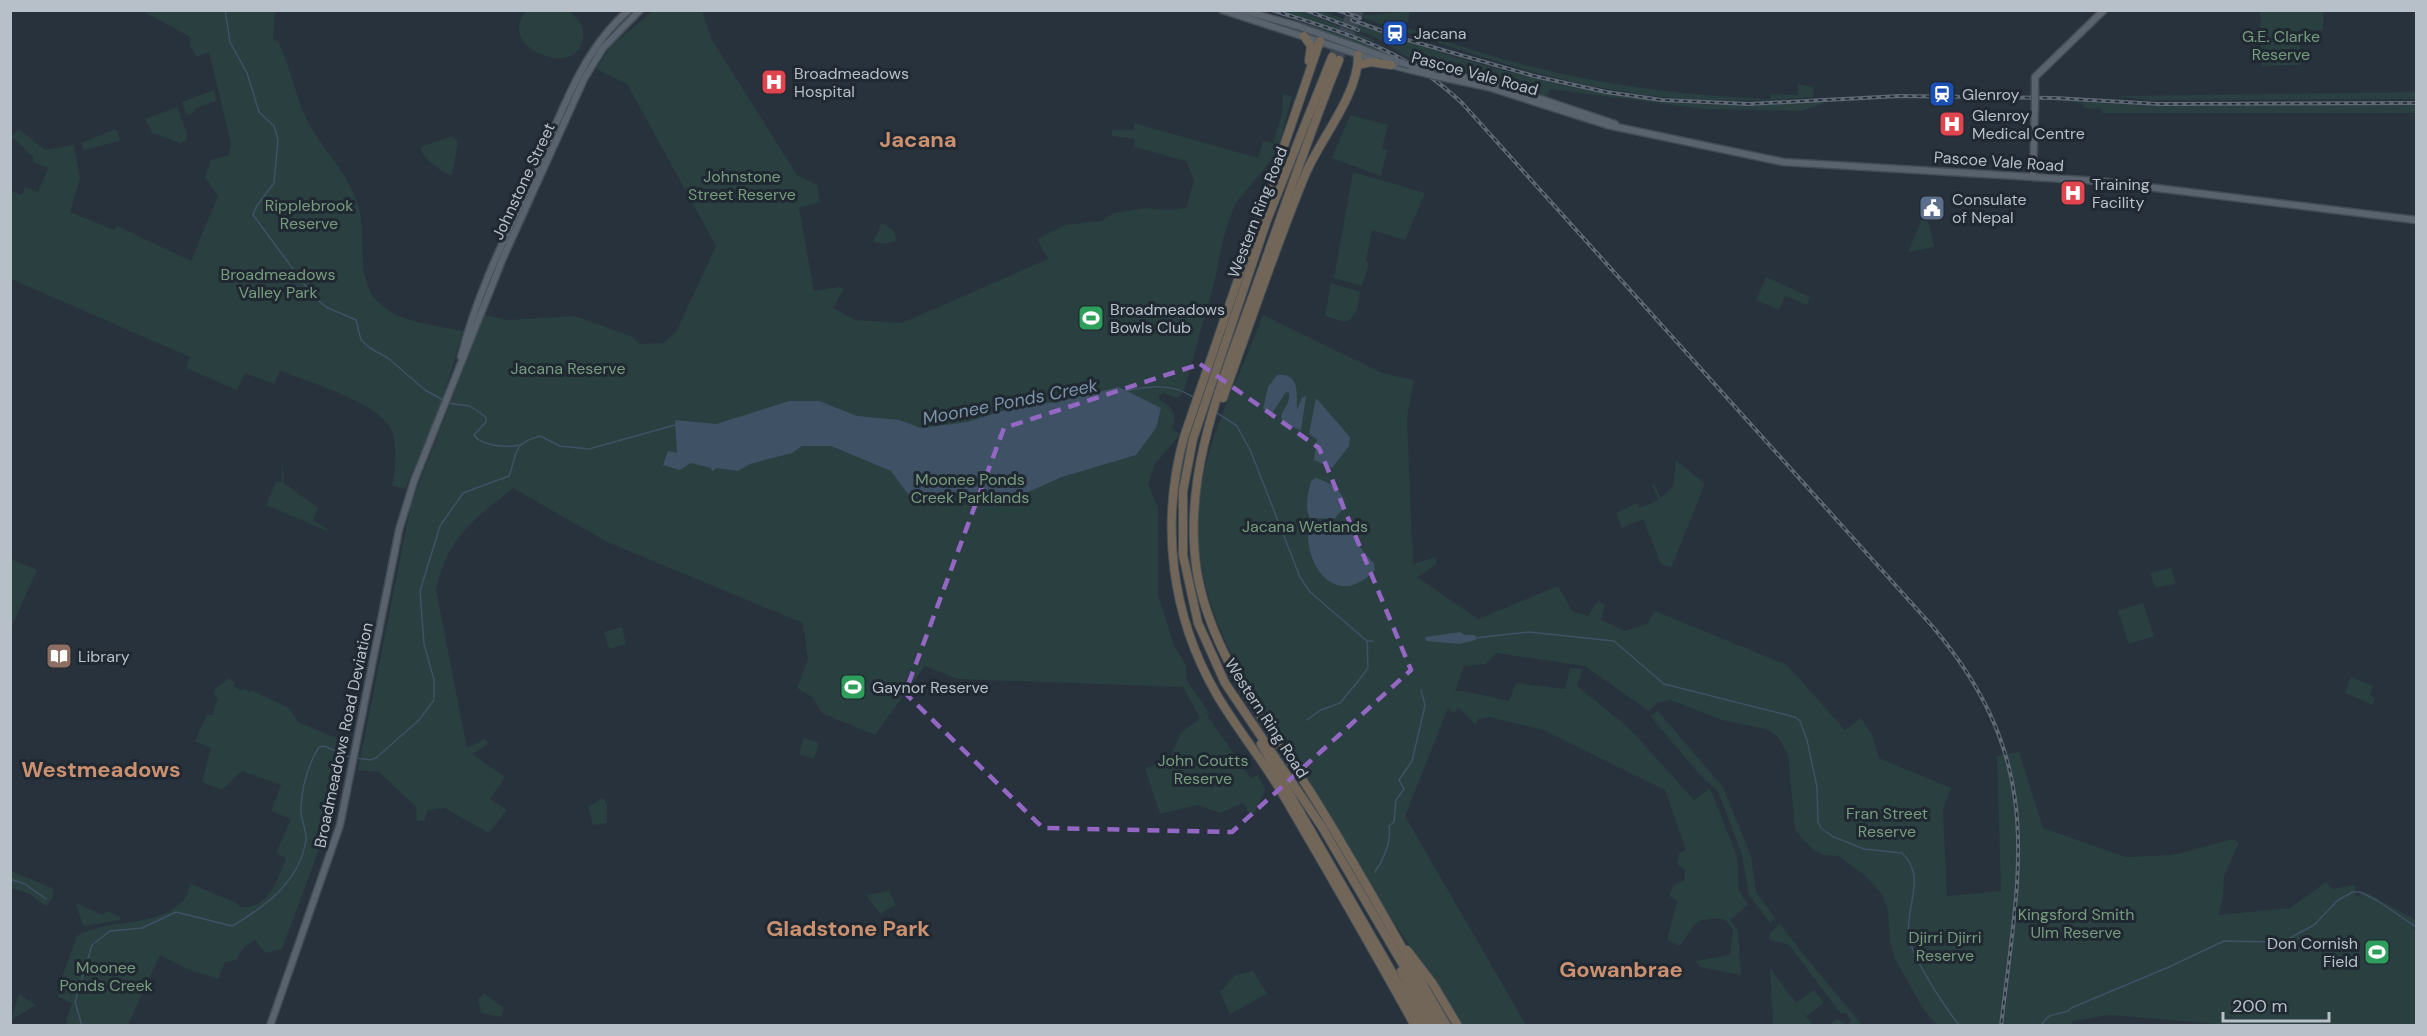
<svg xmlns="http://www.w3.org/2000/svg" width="2427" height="1036" viewBox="0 0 2427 1036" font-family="'DM Sans',sans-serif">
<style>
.green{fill:#2a3f3f}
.water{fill:#3f5164}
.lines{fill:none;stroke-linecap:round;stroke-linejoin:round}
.stream{stroke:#3f5164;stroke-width:1.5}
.highway-tunnel{stroke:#3d4752;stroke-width:8;stroke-dasharray:8 4;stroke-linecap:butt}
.major-casing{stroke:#444d56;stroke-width:9}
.highway-casing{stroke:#464f58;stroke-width:10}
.major{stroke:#59636d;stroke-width:6}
.highway{stroke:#726659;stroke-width:8}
.rail-casing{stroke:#5d6874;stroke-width:4}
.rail{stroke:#202932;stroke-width:1.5;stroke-dasharray:4.5;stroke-linecap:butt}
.major-bridge-casing{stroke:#444d56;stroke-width:9;stroke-linecap:butt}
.major-bridge{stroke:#59636d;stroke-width:6}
.marked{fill:none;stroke:#9367c3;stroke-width:4.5;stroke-dasharray:12 8;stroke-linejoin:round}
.labels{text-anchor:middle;stroke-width:6;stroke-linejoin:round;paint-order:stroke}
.poi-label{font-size:16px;fill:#b7bfc8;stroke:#202932;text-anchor:start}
.park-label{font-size:16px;fill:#779c7d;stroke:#202932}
.street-label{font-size:16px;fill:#b7bfc8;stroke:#202932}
.water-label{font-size:18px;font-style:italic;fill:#7b92a9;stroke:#202932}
.district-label{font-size:22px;font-weight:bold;fill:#cb906f;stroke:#202932}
</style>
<rect width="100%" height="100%" fill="#27323d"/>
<g class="green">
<path d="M528,10L568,11C577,17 585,26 583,38C577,82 491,45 528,10Z"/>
<path d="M143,11H275L273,40L278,41C291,67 295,96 308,122C323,150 349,174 358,205C368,235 354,278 378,302C399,323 435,325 463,331L441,404L405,489L392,486C396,473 397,444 392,431C381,403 307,382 280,370L274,384L245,373L237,390L186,368L190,357L11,279V191L22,195L25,187L38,192L48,168L33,162L34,158L11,136L19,129L45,150L74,145L80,178L70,212L114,230L117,226L191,261L218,196L205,177L211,160L229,155L231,143L209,52L197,57L190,46V37Z"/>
<path d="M653,11H702L712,40L797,175L817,185L820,202L799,208L814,291L839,287L844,289L833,308L855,320L902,323L1048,259L1037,239L1065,225L1102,221L1114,213L1146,208L1167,210L1186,208L1194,181L1186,161L1134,147L1135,139L1112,136V130H1134V123L1258,158L1263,141L1273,143L1282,114L1283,94L1292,96L1277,153L1235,204L1223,239L1215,279L1185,388L1180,396L1176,398L1164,393L1159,395V399C1172,407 1178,413 1172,428L1180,434L1155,464L1148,484L1158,507V595L1174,645L1186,665L1187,681L1208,711L1203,716L1209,712L1208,717L1251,778L1258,775L1265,790L1255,813L1251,816L1243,803L1220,813L1198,805L1160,814L1145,769L1170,757L1181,733L1202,717L1200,718L1183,687L957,679L925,666L875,735L822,713L812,697L797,688L808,659L803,623L607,542L513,488C474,519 447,538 436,590L467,748L485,739L488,744L472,754L505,777L490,799L507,810L489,833L445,808L428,810L424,821H417L416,807L379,772L358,770L411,504L485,315L506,320L575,316L633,337L639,344L663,343L676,332L716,246L627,84L596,69L611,46Z"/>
<path d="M1247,11H1258C1307,25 1362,35 1406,62Z"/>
<polygon points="1277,11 1303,12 1374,40 1374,42"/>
<path d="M1313,11H1322C1426,51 1547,88 1658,101C1691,104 1725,106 1758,105C1774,105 1815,99 1825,103L1801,111L1704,109L1550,89L1547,98L1485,79L1422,66L1377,38Z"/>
<path d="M1342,11L1370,15L1410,11L1407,28L1425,34C1541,76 1647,94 1770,99L1771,94L1798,95V84L1814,87L1813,97C1746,103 1679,102 1613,90C1520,73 1431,40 1342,11Z"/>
<polygon points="2260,11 2323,11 2323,30 2300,30 2300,65 2261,66"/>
<polygon points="214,90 216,101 194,109 195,112 187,115 182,102"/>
<polygon points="2416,92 2416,99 2398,99 2148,100 2117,96"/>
<polygon points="2040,99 2146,106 2416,104 2416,113 2102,113 2101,109 2085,108 2082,103"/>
<polygon points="177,107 187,133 186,141 180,143 152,133 145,119"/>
<polygon points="1350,115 1388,125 1382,148 1387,150 1381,176 1332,158"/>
<polygon points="116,129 120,141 84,150 81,143"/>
<path d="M452,136L458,142L452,175C442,173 422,158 420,147Z"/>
<polygon points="1353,172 1425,193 1405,240 1372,230 1366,261 1369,263 1362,286 1334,278"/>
<polygon points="1922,219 1928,221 1934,247 1908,252"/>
<polygon points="882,223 893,230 897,240 886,244 873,242"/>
<polygon points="1766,277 1810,297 1807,305 1785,296 1779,310 1756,300"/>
<path d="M1331,283L1360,292C1358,305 1358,316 1345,322L1325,316Z"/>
<path d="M1263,315L1382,373L1414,380L1407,418L1413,564L1435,557L1437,564L1417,577L1478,619L1558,586L1572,611L1588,616L1597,602L1605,604L1601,620L1625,631L1647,624L1655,611L1787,665L1845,730L1861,718L1872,735L1879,758L1951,788L1943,809L1947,896L2001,891L1997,756L2019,752L2043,828L2126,857L2173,855L2233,839L2239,843L2224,876L2223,899L2218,915L2290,908L2326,882L2332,889L2355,885L2356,897L2365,892L2416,920L2413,929L2416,932V1025L2241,1026L2109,1015L2073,1021L2071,1025H1937L1924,1010L1895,959L1890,942L1888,911L1882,894L1864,875L1839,856L1823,855L1813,850L1795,830L1788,754L1777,736L1766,729L1722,720L1670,700L1657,703L1649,711L1585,666L1496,653L1486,664L1464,666L1455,691C1475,692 1490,697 1509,701L1516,683L1565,689L1570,668L1583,669L1577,686L1628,727L1694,800L1710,788L1737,856L1739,890L1748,905L1730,920L1738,930L1741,975L1700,967L1695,961L1730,955L1733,929L1724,919C1693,918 1697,922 1680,946L1667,940L1677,901L1669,896L1673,886L1685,880V870L1677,864L1679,853L1686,850L1665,790L1543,730L1490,717L1478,719L1476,725L1459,708L1453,713L1448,708L1405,816L1526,1025H1463C1437,983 1407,943 1380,901C1356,862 1334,823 1310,784C1260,703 1193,617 1198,516C1201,445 1239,380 1263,315Z"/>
<polygon points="282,458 284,483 318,508 313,521 328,529 327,531 266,505 276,482 282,482"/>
<polygon points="1676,460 1705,484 1671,568 1661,564 1643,519 1622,528 1616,513 1637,503 1639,508 1659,500 1652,485 1654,484 1661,498 1673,486"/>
<polygon points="11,559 37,570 11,628"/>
<polygon points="2171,568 2176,584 2155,587 2150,573"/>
<polygon points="2143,603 2154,636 2129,644 2118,611"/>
<polygon points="622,627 626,644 609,649 604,632"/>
<polygon points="2351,677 2373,686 2370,695 2375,698 2373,705 2345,693"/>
<path d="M229,678L235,683L234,686L241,691L244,689L250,692L251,690L289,708L298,722L343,741L320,847L282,949L265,953L255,940L245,946L236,960L225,962L218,979L187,969L160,955L128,1025H63L68,1022L66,1020L72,1003L58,997L57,991L77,936C107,918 152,928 180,904C186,900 188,890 191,884L237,903L240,907C269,910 277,880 286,858L276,853L291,819L271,811L281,785L242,771L222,790L202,782L211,748L195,741L207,715H212L218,698L214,695L215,689Z"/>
<polygon points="1657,710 1723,787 1751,856 1756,892 1775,918 1770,923 1749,895 1742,855 1718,791 1700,775 1651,717"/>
<polygon points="804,738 819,743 814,759 799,754"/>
<polygon points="603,798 607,804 607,823 593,825 588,807"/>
<polygon points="11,871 52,888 53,898 46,906 30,894 11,888"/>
<polygon points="889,891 896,905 880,914 866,895"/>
<polygon points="76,903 103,915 106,911 121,917 120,920 83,926"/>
<path d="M1780,924C1806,959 1835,991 1862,1025H1829L1837,1019L1847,1025L1851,1021L1846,1013H1840L1789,945L1770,940V933Z"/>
<polygon points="1770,968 1796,1003 1814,990 1824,1003 1807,1016 1801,1010 1813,1025 1773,1025"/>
<polygon points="1253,971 1267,994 1230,1014 1220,992 1235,975"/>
<polygon points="484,993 504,1008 501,1017 481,1013 478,1000"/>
<polygon points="19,994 36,1005 11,1020"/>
</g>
<g class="water">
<path d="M1277,375C1301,373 1296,395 1297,409L1302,398L1306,396L1301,430C1263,418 1292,411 1289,393L1286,392L1271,415L1263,409L1268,387Z"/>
<polygon points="1119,387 1161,408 1156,428 1136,455 1062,477 996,506 983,506 958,495 911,498 891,471 831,446 802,446 792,453 750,464 738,471 717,468 712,471 711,468 691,463 680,470 663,465 668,451 677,453 675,420 716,424 789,401 819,401 857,416 899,420 921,428 967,422 1012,408 1055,402"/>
<polygon points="1316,398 1350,437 1349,446 1332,468 1314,460 1317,439 1309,434"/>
<path d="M1316,478C1331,483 1344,490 1345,507L1334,519L1310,518C1304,508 1308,492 1311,481Z"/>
<path d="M1344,522L1364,553L1374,563L1375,570C1340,608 1307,572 1308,532Z"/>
<polygon points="1460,632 1465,635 1475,635 1476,640 1459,644 1426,641 1425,637"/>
</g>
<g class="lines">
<g class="stream">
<polyline points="225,10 230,42 247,73 259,112 274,126 278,140 274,183 256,207 253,215 313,296 326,307 356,320 361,340 370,348 388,358 425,390 443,400"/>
<path d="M1126,391C1150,386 1171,383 1193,397"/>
<path d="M447,403L470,406L486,417V422L474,435C481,446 506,448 519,445"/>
<polyline points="1217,413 1237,426 1251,452 1300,577 1310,592 1367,641 1373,641"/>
<path d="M1475,638L1529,632L1614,641L1664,684L1795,717L1800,721L1807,740L1817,787L1818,822L1821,828L1834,837L1864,849L1902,853C1928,878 1904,908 1909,937C1912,958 1946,1009 1960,1026"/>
<polyline points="1307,720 1321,710 1340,703 1359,680 1368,668 1367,641"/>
<path d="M357,758L370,760L376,758L419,720L434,700V680L424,644L420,591L440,526L463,493L509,476C518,453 511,444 540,436L560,446L589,449L675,425"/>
<path d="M1375,872C1383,860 1392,841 1389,826L1394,822L1396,800L1404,789L1399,780L1412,761L1420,727L1425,705L1421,690"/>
<polyline points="10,879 25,884 46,899"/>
<path d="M82,1026L75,1002L92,945L110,931L142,928L176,912L232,926C265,907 300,881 306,840C307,830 300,819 301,808C302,786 308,765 319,747L324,746L350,757"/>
<polyline points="2040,1026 2049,1016 2068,1011 2071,1008 2169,967 2224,941 2279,942 2288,939 2314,925 2338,900 2353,892 2360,892 2378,901 2416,927"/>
</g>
<g class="highway-tunnel">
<polyline points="1332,57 1352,10"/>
<polyline points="1339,60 1360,10"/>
</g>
<g class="major-casing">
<g id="major">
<polyline points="1222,10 1376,60"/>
<polyline points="1241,10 1298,26 1399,62"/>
<polyline points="1388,64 1411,70"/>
<polyline points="1431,71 1499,85 1615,124"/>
<polyline points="1440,77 1488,87 1607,125 1783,162 2099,181 2416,220"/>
<polyline points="2035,94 2035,77 2104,10"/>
<polyline points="2033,177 2035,101"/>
<path d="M461,357C477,292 508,232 536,171C561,115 581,51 629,10"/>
<polyline points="270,1026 340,825 399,530 414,481 503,258 584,79 603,48 640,10"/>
</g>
</g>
<g class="highway-casing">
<g id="highway">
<polyline points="1304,36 1311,46 1309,61"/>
<path d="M1320,41L1184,437C1160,524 1171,616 1217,695C1237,729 1262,759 1282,793C1327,870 1372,948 1415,1026"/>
<polyline points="1332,57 1267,220 1193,439 1183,491 1183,555 1198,623 1225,683 1322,827 1439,1026"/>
<path d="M1339,60C1309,134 1284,209 1257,284C1225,375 1181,473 1197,572C1211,656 1269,726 1313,796C1360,871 1402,949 1447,1026"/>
<polyline points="1358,65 1371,62 1391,65"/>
<path d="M1223,398C1250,324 1275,248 1305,175C1320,139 1359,94 1358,55"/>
<polyline points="1261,744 1423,1026"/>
<polyline points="1407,950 1433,984 1458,1026"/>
<polyline points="1401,971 1430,1026"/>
</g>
</g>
<use href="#major" class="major"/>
<use href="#highway" class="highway"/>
<g class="rail-casing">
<g id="rail">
<path d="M1272,10C1346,34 1404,48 1462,103L1933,627C2047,763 2020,864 2001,1026"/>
<polyline points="1305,10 1358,30"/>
<polyline points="1337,10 1360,18"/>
<polyline points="1352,20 1404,39 1534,76 1606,92 1662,100 1749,104 1900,96 2055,98 2158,104 2416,103"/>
</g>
</g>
<use href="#rail" class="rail"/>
<g class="major-bridge-casing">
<g id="major-bridge">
<polyline points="1399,62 1431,71"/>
<polyline points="1411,70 1440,77"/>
<polyline points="2035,101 2035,94"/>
</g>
</g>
<use href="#major-bridge" class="major-bridge"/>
</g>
<path class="marked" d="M1200,364L1319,448L1411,670L1232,832L1043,828L905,693L1004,428Z"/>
<defs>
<g id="station-square" transform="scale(1.35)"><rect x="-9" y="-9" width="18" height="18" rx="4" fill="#1a4fb4" stroke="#202932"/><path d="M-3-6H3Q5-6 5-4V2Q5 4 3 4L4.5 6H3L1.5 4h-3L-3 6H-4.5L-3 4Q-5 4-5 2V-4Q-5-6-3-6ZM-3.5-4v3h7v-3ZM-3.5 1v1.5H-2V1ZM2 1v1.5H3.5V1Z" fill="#fff"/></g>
<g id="hospital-square" transform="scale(1.35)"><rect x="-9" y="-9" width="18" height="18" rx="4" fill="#e0444e" stroke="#202932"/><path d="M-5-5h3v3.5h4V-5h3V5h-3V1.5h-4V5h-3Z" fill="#fff"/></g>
<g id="civic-square" transform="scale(1.35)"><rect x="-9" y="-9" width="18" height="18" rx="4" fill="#5c6f8a" stroke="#202932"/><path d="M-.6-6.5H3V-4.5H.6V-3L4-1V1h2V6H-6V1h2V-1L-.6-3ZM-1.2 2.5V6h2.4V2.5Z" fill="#fff"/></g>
<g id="stadium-square" transform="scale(1.35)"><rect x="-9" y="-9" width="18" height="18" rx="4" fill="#2e9e5b" stroke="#202932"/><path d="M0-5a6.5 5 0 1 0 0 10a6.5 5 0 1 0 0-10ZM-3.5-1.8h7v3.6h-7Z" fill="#fff"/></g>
<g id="library-square" transform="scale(1.35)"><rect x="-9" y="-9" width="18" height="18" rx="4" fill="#8d6e63" stroke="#202932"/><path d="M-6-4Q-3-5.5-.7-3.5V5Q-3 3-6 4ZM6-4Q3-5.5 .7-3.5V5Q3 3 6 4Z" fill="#fff"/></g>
</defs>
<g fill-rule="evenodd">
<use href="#station-square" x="1395" y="33"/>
<use href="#hospital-square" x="774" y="82"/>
<use href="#station-square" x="1942" y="94"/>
<use href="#hospital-square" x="1952" y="124"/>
<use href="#hospital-square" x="2073" y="193"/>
<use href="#civic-square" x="1932" y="208"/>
<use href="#stadium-square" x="1091" y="318"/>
<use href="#library-square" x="59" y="656"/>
<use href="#stadium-square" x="853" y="687"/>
<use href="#stadium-square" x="2377" y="952"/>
</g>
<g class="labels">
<g class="poi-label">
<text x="1414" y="39">Jacana</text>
<text x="794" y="79">Broadmeadows<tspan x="794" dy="18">Hospital</tspan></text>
<text x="1962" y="100">Glenroy</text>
<text x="1972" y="121">Glenroy<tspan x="1972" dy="18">Medical Centre</tspan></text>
<text x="2092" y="190">Training<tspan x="2092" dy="18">Facility</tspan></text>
<text x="1952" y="205">Consulate<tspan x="1952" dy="18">of Nepal</tspan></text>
<text x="1110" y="315">Broadmeadows<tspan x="1110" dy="18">Bowls Club</tspan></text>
<text x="78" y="662">Library</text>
<text x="872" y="693">Gaynor Reserve</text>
<text x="2358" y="949" text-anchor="end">Don Cornish<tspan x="2358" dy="18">Field</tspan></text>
</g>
<g class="park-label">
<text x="2281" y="42">G.E. Clarke<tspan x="2281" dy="18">Reserve</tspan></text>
<text x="742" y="182">Johnstone<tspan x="742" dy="18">Street Reserve</tspan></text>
<text x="309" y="211">Ripplebrook<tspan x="309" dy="18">Reserve</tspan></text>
<text x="278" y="280">Broadmeadows<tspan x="278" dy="18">Valley Park</tspan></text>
<text x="568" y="374">Jacana Reserve</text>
<text x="970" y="485">Moonee Ponds<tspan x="970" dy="18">Creek Parklands</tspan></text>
<text x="1305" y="532">Jacana Wetlands</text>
<text x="1203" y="766">John Coutts<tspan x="1203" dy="18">Reserve</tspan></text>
<text x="1887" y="819">Fran Street<tspan x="1887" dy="18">Reserve</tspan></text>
<text x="2076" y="920">Kingsford Smith<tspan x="2076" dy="18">Ulm Reserve</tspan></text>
<text x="1945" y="943">Djirri Djirri<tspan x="1945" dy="18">Reserve</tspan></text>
<text x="106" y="973">Moonee<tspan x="106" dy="18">Ponds Creek</tspan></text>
</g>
<g class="street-label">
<text transform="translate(1475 73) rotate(15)" y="6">Pascoe Vale Road</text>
<text transform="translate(1999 161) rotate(4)" y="6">Pascoe Vale Road</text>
<text transform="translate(523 181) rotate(-65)" y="6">Johnstone Street</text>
<text transform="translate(1257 212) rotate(-69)" y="6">Western Ring Road</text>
<text transform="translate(1267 718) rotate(57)" y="6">Western Ring Road</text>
<text transform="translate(343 735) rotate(-78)" y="6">Broadmeadows Road Deviation</text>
</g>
<g class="water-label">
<text transform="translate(1010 402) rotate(-11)" y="6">Moonee Ponds Creek</text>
</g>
<g class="district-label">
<text x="918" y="147">Jacana</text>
<text x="101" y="777">Westmeadows</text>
<text x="848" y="936">Gladstone Park</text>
<text x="1621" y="977">Gowanbrae</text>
</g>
</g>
<rect width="2427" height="1036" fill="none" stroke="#b7bfc8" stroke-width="24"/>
<path d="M2223 1012v9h106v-9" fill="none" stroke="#b7bfc8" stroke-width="3"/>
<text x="2232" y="1012" font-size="18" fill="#b7bfc8" stroke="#202932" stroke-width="4.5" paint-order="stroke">200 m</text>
</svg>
